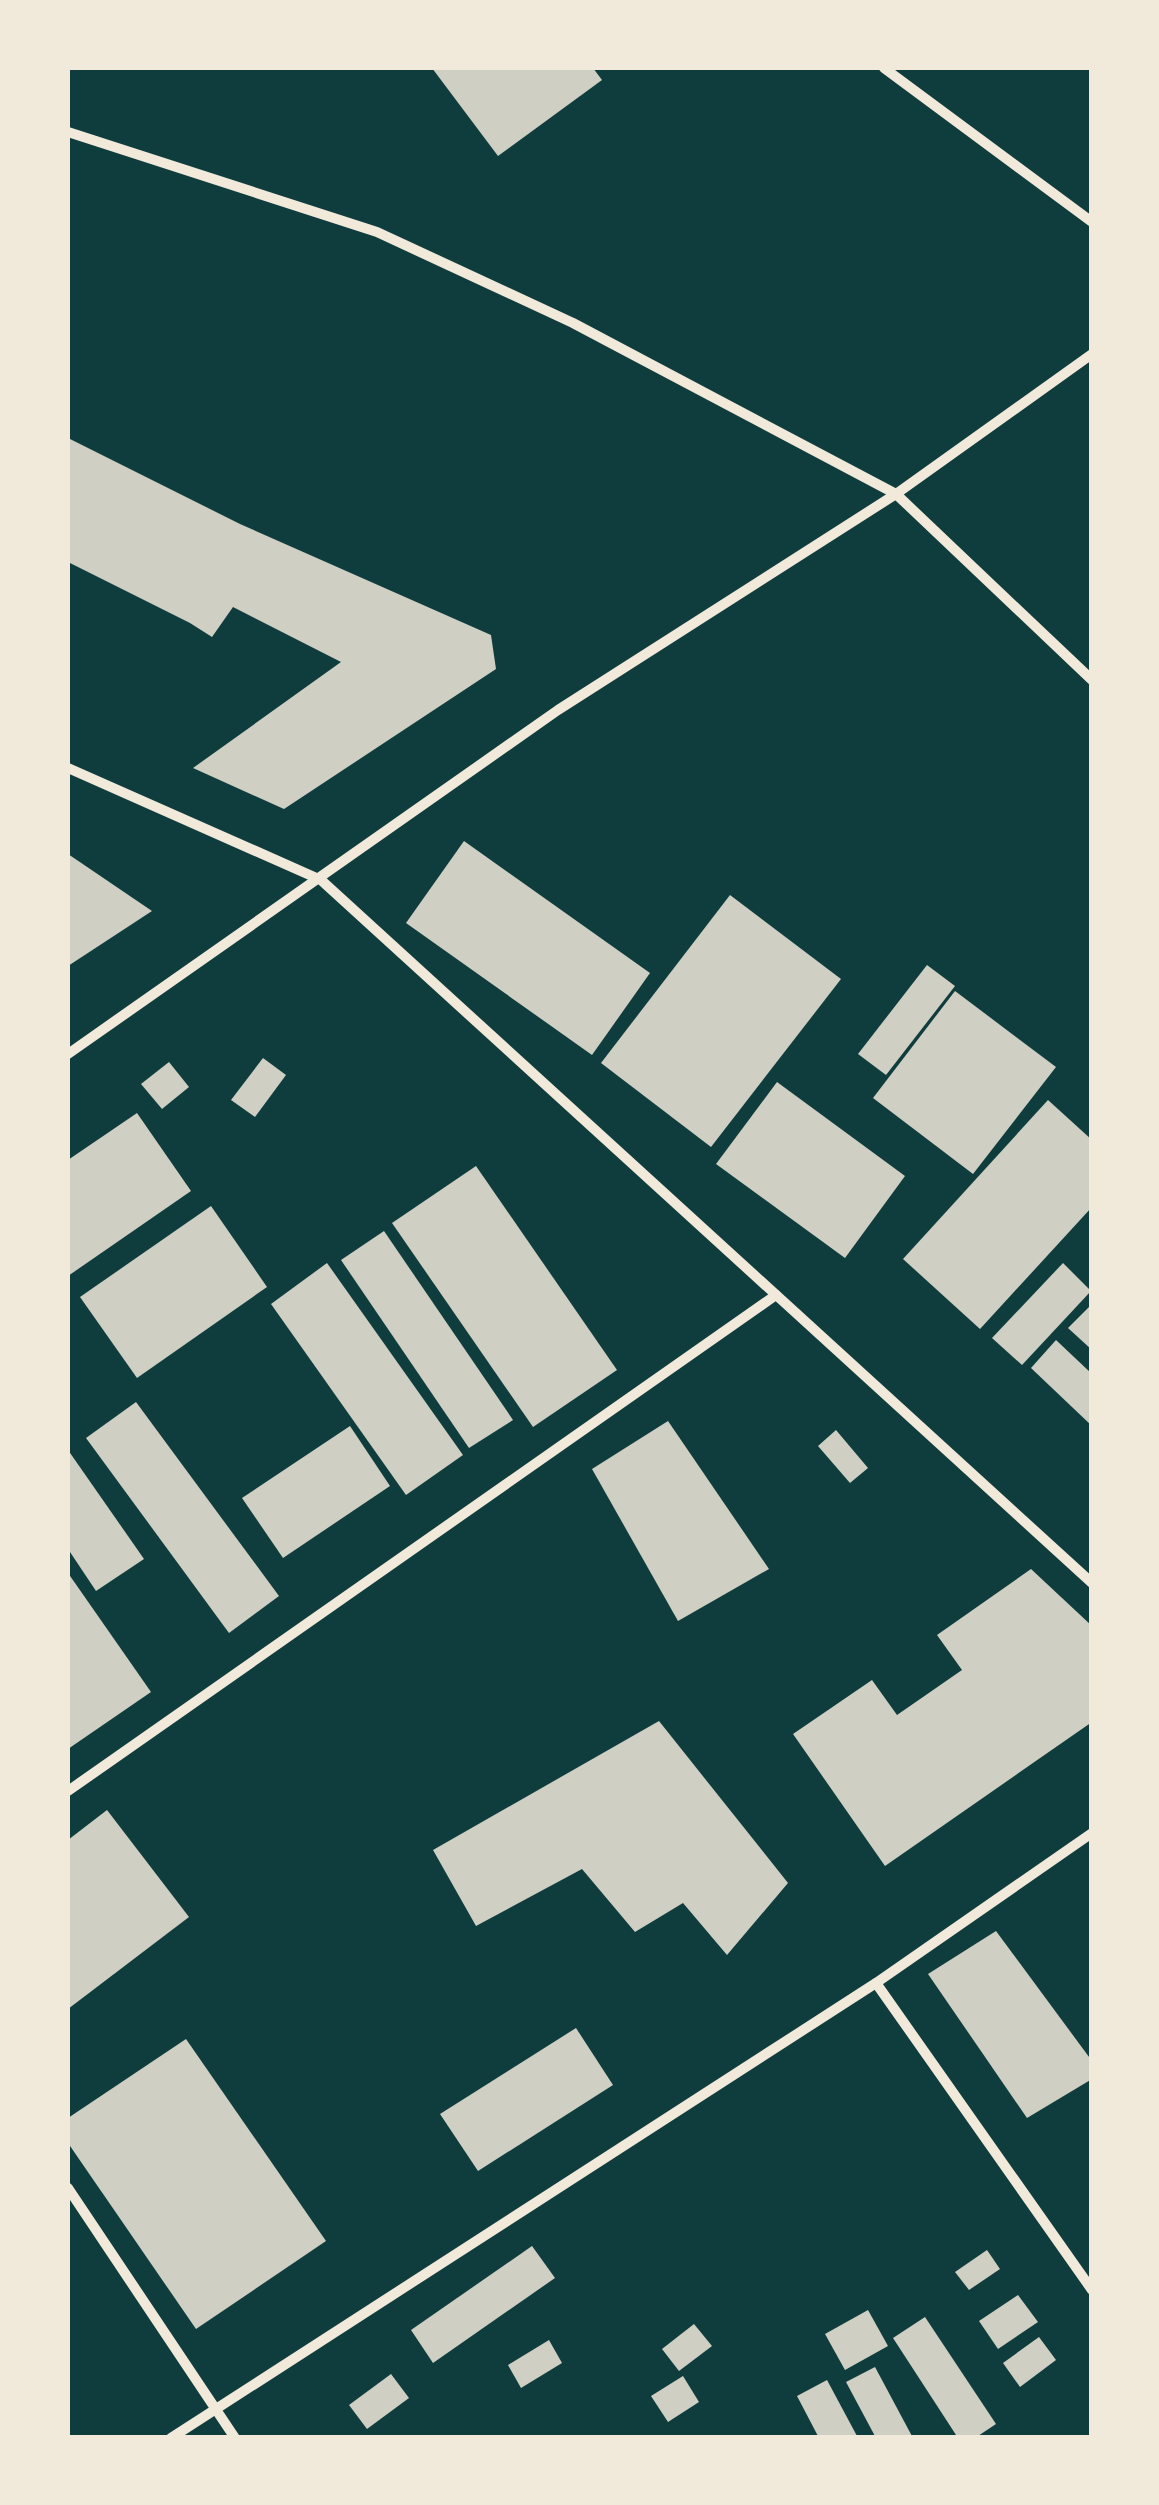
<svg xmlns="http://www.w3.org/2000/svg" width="1159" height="2505" viewBox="0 0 1159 2505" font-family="'PT Sans Narrow',sans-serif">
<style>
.building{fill:#cfcfc3}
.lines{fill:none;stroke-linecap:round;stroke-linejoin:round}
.minor{stroke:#f1e9da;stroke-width:10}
</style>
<rect width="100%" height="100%" fill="#0f3d3e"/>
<g class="building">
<polygon points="432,68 593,68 602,80 498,156"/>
<polygon points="68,438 240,524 491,635 496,669 284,809 193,768 341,662 233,607 212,637 190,623 68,562"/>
<polygon points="464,841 650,973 592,1055 406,923"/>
<polygon points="68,854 152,911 68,966"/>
<polygon points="730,895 841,979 711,1147 601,1063"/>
<polygon points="927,965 955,986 886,1075 858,1054"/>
<polygon points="955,991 1056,1067 973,1174 873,1098"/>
<polygon points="263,1058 286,1075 255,1117 231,1100"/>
<polygon points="169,1062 189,1087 162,1109 141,1084"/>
<polygon points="777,1082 905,1176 845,1258 716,1164"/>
<polygon points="1048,1100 1092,1140 1092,1207 980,1329 903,1259"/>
<polygon points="137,1113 191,1191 68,1276 68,1160"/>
<polygon points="476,1166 617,1370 533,1427 392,1223"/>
<polygon points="211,1206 267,1287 137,1378 80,1297"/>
<polygon points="384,1231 513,1420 469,1448 341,1260"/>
<polygon points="327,1263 463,1455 406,1495 271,1304"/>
<polygon points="1063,1263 1091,1291 1022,1365 992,1338"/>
<polygon points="1092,1304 1092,1350 1068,1328"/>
<polygon points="1056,1340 1092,1374 1092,1426 1031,1368"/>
<polygon points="136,1402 279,1596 229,1633 86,1438"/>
<polygon points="668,1421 769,1569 678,1621 592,1469"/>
<polygon points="350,1426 390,1486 283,1558 242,1498"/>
<polygon points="836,1430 868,1468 850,1483 818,1446"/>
<polygon points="68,1450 144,1559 96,1591 68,1549"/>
<polygon points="1031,1569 1092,1626 1092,1722 885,1866 793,1734 872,1680 897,1715 962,1670 937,1635"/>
<polygon points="68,1573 151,1692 68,1749"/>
<polygon points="659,1721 788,1883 727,1955 683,1903 635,1932 582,1869 476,1926 433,1850"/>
<polygon points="107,1810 189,1917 68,2009 68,1840"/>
<polygon points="996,1931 1092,2061 1092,2079 1027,2118 928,1974"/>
<polygon points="576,2028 613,2085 478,2171 440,2114"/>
<polygon points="186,2039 326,2241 196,2329 68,2143 68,2118"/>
<polygon points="532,2246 555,2278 433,2363 411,2330"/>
<polygon points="987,2250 1000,2269 969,2290 955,2272"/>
<polygon points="1018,2295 1038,2322 998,2349 979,2321"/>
<polygon points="868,2310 888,2346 845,2370 825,2334"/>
<polygon points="925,2317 996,2424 975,2438 958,2438 893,2338"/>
<polygon points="694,2324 712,2346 679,2371 662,2349"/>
<polygon points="1039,2337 1056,2360 1020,2387 1003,2363"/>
<polygon points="549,2340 562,2363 521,2388 508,2365"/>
<polygon points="875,2367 913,2438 876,2438 846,2382"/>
<polygon points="391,2374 409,2398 367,2429 349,2405"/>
<polygon points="683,2376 699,2402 668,2422 651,2396"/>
<polygon points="827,2380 857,2436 854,2438 819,2438 797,2396"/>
</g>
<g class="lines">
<g class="minor">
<polyline points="884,68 1092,222"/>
<polyline points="68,132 377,232 573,323 896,494 1092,680"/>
<polyline points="68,768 321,880 1092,1583"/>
<polyline points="68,1054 558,710 896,494 1092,354"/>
<polyline points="68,1791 776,1295"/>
<polyline points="876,1983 1092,2290"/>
<polyline points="68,2188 235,2438"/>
<polyline points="171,2438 876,1983 1092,1833"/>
</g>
</g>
<rect width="1159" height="2505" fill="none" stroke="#f1e9da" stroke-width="140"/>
</svg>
